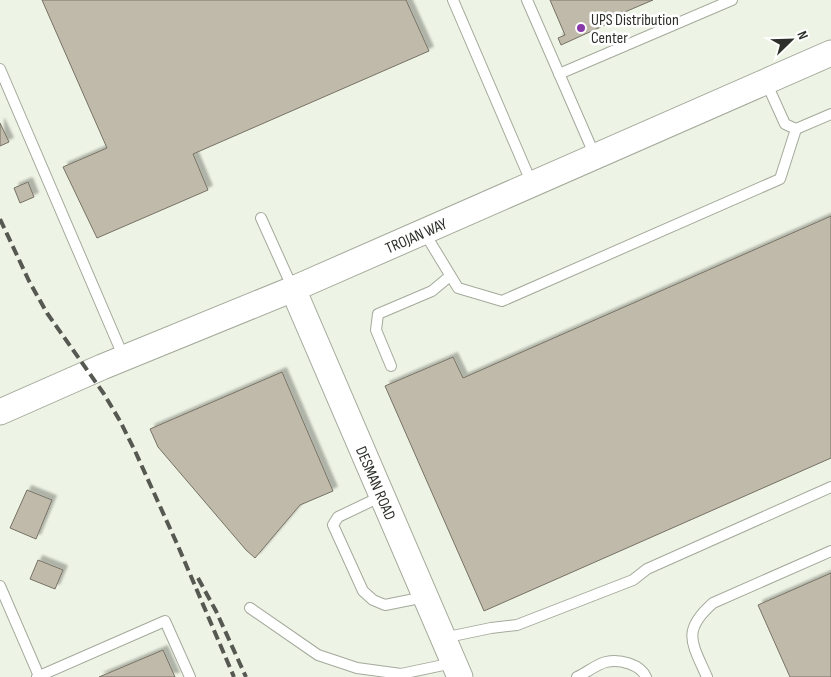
<svg xmlns="http://www.w3.org/2000/svg" width="831" height="677" viewBox="0 0 831 677" font-family="'Sofia Sans Condensed',sans-serif">
<style>
.building{fill:#c0baab;stroke:#777264;filter:url(#shadow)}
.lines{fill:none;stroke-linecap:round;stroke-linejoin:round}
.service-casing{stroke:#a4aa9b;stroke-width:12}
.tertiary-casing{stroke:#a4aa9b;stroke-width:27}
.service{stroke:#fff;stroke-width:10}
.tertiary{stroke:#fff;stroke-width:25}
.rail{stroke:#555951;stroke-width:4;stroke-dasharray:10 5;stroke-linecap:butt}
.poi-dot{fill:#8939a8;stroke:#fff;stroke-width:2}
.labels{text-anchor:middle;stroke-width:5;stroke-linejoin:round;paint-order:stroke}
.poi-label{font-size:16px;fill:#2d302a;stroke:#fff;text-anchor:start}
.street-label{font-size:16px;fill:#2d302a;stroke:#fff}
</style>
<defs>
<filter id="shadow"><feDropShadow dx="4.5" dy="-4.5" stdDeviation="1" flood-color="#0004"/></filter>
</defs>
<rect width="100%" height="100%" fill="#eef4e5"/>
<g class="building">
<polygon points="42,0 406,0 429,51 193,154 208,190 97,238 63,167 107,148"/>
<polygon points="550,0 653,0 613,17 614,21 561,45 558,38 565,35"/>
<polygon points="0,123 9,142 0,146"/>
<polygon points="28,182 34,197 20,203 14,188"/>
<polygon points="831,216 831,458 484,611 385,386 453,357 463,378"/>
<polygon points="282,372 333,491 300,505 255,558 246,550 158,447 150,429"/>
<polygon points="27,490 52,500 36,539 10,528"/>
<polygon points="38,560 63,570 55,589 30,579"/>
<polygon points="831,573 831,677 790,677 758,605"/>
<polygon points="163,650 175,677 99,677"/>
</g>
<g class="lines">
<g class="service-casing">
<g id="service">
<polyline points="453,0 532,184"/>
<polyline points="527,0 595,156"/>
<polyline points="0,69 124,358"/>
<polyline points="559,74 732,0"/>
<polyline points="766,82 785,124 796,129 831,114"/>
<polyline points="261,218 293,289"/>
<polyline points="424,232 458,288 502,301 780,179 796,129"/>
<polyline points="391,366 376,330 378,314 432,291 450,276"/>
<polyline points="382,496 338,517 333,525 363,591 373,600 385,605 425,597"/>
<polyline points="0,586 39,676"/>
<polyline points="250,608 318,655 357,668 401,674 453,663"/>
<polyline points="443,638 491,628 517,625 633,580 647,569 831,487"/>
<polyline points="37,677 165,621 190,677"/>
<path d="M577,677C586,673 597,664 606,662C620,659 640,664 646,677"/>
<path d="M707,677C692,643 681,631 713,603L831,551"/>
</g>
</g>
<g class="tertiary-casing">
<g id="tertiary">
<path id="s1" d="M293,289L460,677"/>
<path id="s2" d="M0,412L102,367L293,289L831,53"/>
</g>
</g>
<use href="#service" class="service"/>
<use href="#tertiary" class="tertiary"/>
<g class="rail">
<polyline points="0,219 29,281 47,313 104,394 120,421 135,451 178,546 234,677"/>
<polyline points="198,578 216,611 246,677"/>
</g>
</g>
<circle class="poi-dot" cx="581" cy="28" r="5"/>
<g class="labels">
<g class="poi-label">
<text x="591" y="25">UPS Distribution<tspan x="591" dy="18">Center</tspan></text>
</g>
<g class="street-label">
<text dy="6" stroke="none"><textPath href="#s2" startOffset="452">TROJAN WAY</textPath></text>
<text dy="6" stroke="none"><textPath href="#s1" startOffset="211">DESMAN ROAD</textPath></text>
</g>
</g>
<g transform="translate(791 40) rotate(67)" stroke="#ffffff" stroke-width="4" paint-order="stroke">
<path d="M0-4L9 19L0 12L-9 19Z" fill="#2d302a"/>
<text y="-8" font-size="14" font-weight="bold" text-anchor="middle" fill="#2d302a">N</text>
</g>
</svg>
